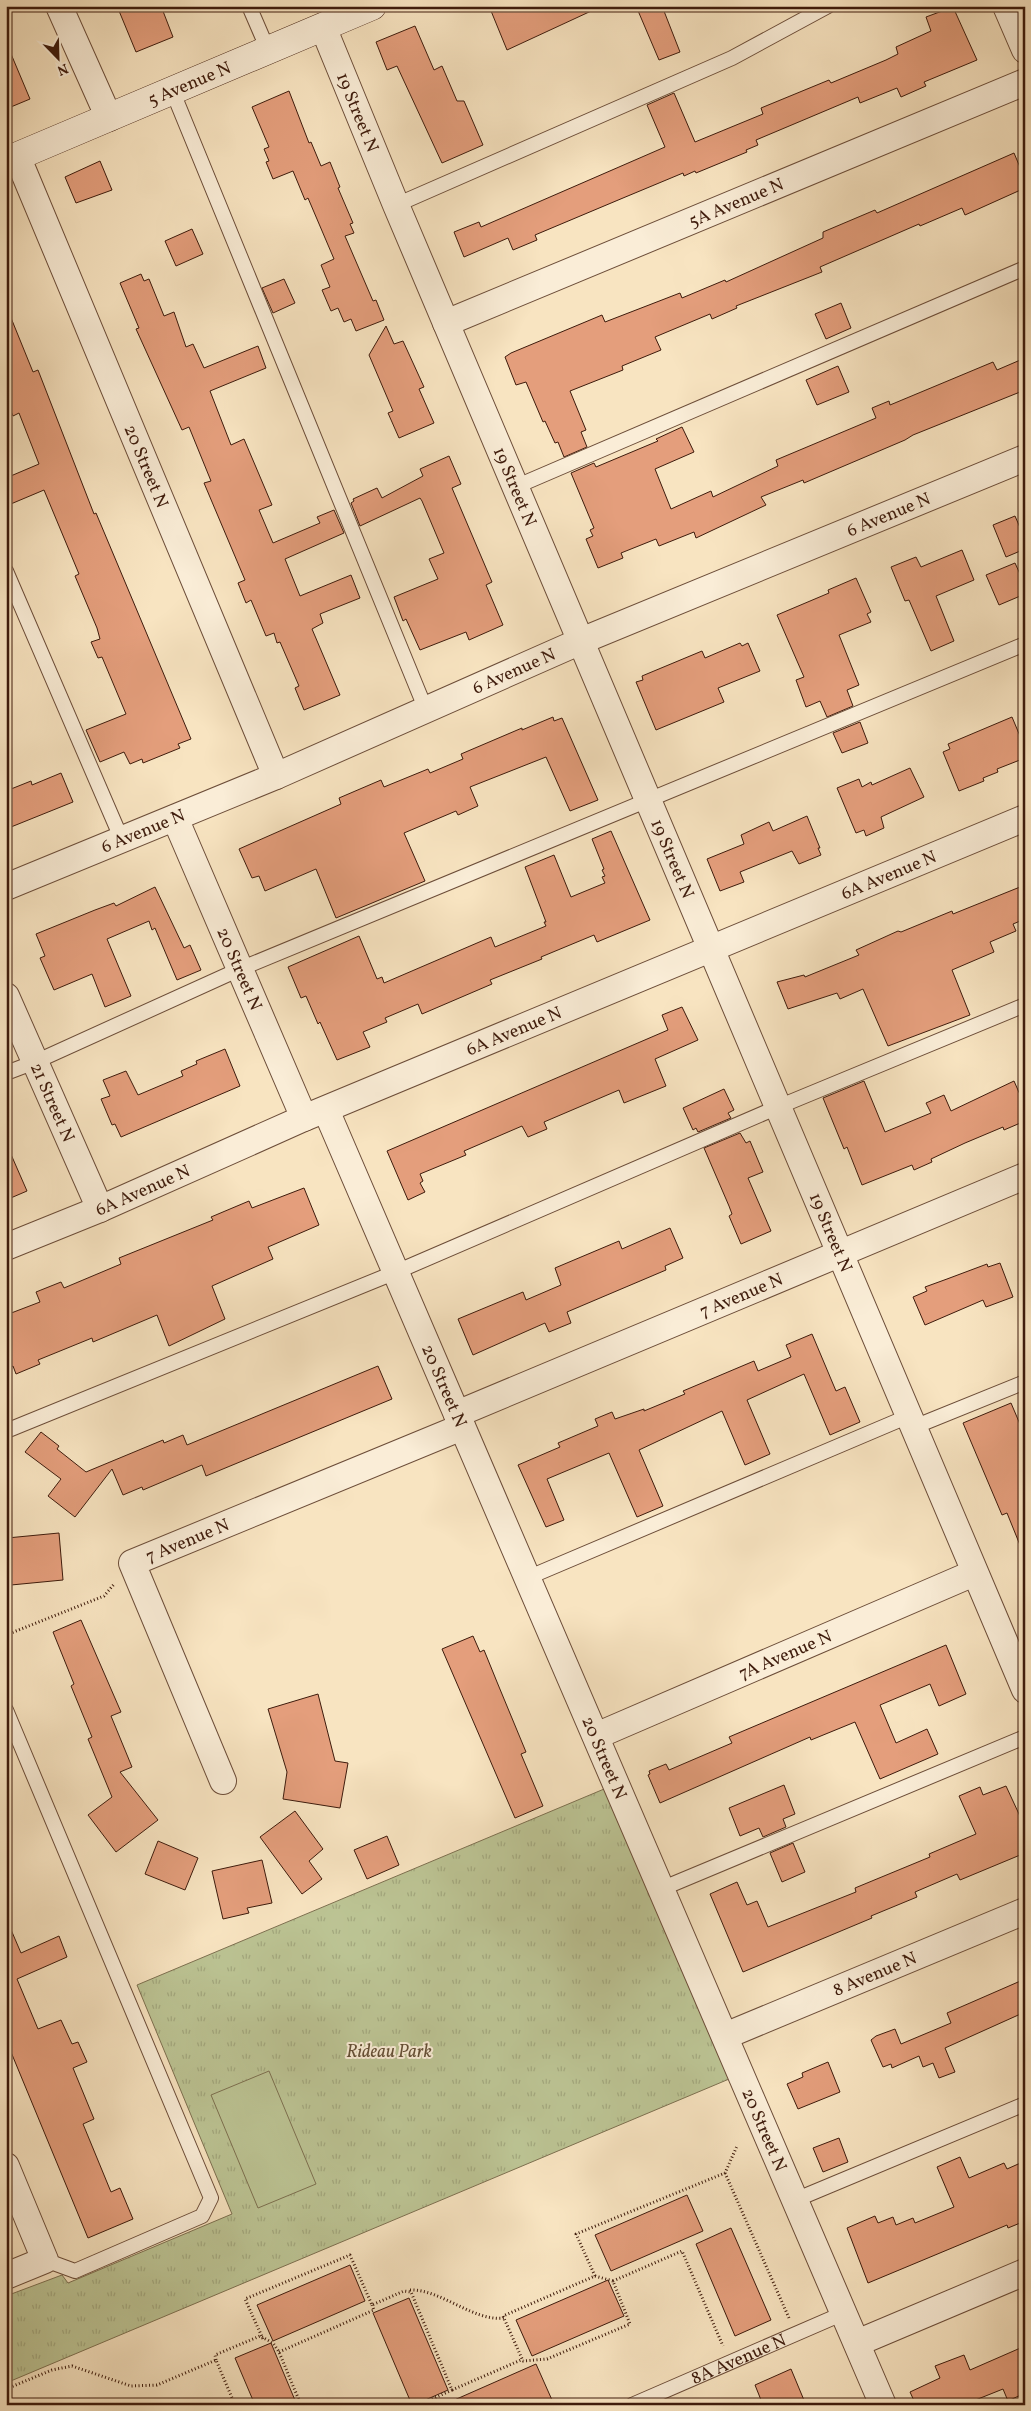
<svg xmlns="http://www.w3.org/2000/svg" width="1031" height="2411" viewBox="0 0 1031 2411" font-family="Vollkorn,serif">
<style>
.grass{fill:url(#grass-tufts);stroke:#7d7050}
.pitch{fill:#bcc494;stroke:#7d7050}
.building{fill:#e49e7c;stroke:#3e1b0c}
.lines{fill:none;stroke-linecap:round;stroke-linejoin:round}
.service-casing{stroke:#6c4d39;stroke-width:16}
.minor-casing{stroke:#6c4d39;stroke-width:28}
.secondary-casing{stroke:#3e1b0c;stroke-width:29}
.path{stroke:#3e1b0c;stroke-width:3;stroke-dasharray:1 2.5;stroke-linecap:butt}
.service{stroke:#faedd7;stroke-width:14}
.minor{stroke:#faedd7;stroke-width:26}
.secondary{stroke:#faedd7;stroke-width:28}
.labels{text-anchor:middle;stroke-width:4;stroke-linejoin:round;paint-order:stroke}
.street-label{font-size:18px;fill:#3e1b0c;stroke:#faedd7}
.park-label{font-size:18px;font-style:italic;fill:#644e35;stroke:#faedd7}
</style>
<defs>
<pattern id="grass-tufts" width="24" height="20" patternUnits="userSpaceOnUse" patternTransform="scale(1.25)"><rect width="24" height="20" fill="#bcc494"/><path d="M3 7l-1-3M5 7V3M7 7l1-3M15 17l-1-3M17 17v-4M19 17l1-3" fill="none" stroke="#a3a87e"/></pattern>
</defs>
<rect width="100%" height="100%" fill="#f8e4c1"/>
<filter id="stains"><feTurbulence type="fractalNoise" baseFrequency=".004" numOctaves="4"/><feColorMatrix values="0 0 0 0 .2 0 0 0 0 .09 0 0 0 0 .02 0 0 0 .5 -.17"/></filter>
<radialGradient id="worn" r=".72"><stop offset=".6" stop-color="#630" stop-opacity="0"/><stop offset="1" stop-color="#630" stop-opacity=".3"/></radialGradient>
<polygon class="grass" points="616,1784 741,2074 6,2383 6,2296 62,2275 68,2283 232,2214 137,1985"/>
<polygon class="pitch" points="269,2071 316,2184 258,2208 211,2095"/>
<g class="building">
<polygon points="117,6 161,6 173,37 136,52"/>
<polygon points="489,6 602,6 507,50"/>
<polygon points="636,6 662,6 680,52 659,60"/>
<polygon points="953,7 977,60 924,82 926,86 901,97 897,88 860,103 858,97 756,140 758,145 746,150 747,152 696,173 695,171 684,176 683,173 623,198 535,235 537,240 513,250 508,238 464,257 454,232 479,222 481,227 665,147 647,105 674,93 695,142 763,114 761,108 829,80 831,83 886,60 898,54 896,47 931,31 926,17"/>
<polygon points="415,26 434,70 442,66 457,101 464,101 483,145 442,163 397,66 387,70 376,42"/>
<polygon points="6,42 30,99 6,109"/>
<polygon points="289,91 309,143 311,142 321,166 330,162 340,187 338,188 353,223 350,224 354,233 345,236 373,301 376,300 384,320 356,331 351,319 344,322 338,308 331,311 322,290 330,287 321,265 334,259 308,198 305,200 293,171 273,179 266,162 269,161 264,149 269,147 252,107"/>
<polygon points="1014,153 1025,179 1025,188 965,215 962,208 920,226 919,224 820,267 822,272 736,306 737,308 712,319 710,314 655,337 661,350 622,366 623,370 570,391 586,430 581,432 587,447 564,457 558,442 555,443 545,421 543,422 526,382 516,385 505,357 511,353 602,315 605,322 680,293 682,298 725,280 726,282 823,238 823,232 875,210 877,213"/>
<polygon points="100,161 112,190 76,203 65,177"/>
<polygon points="192,229 203,254 176,266 165,241"/>
<polygon points="141,274 144,281 149,279 164,316 174,312 186,347 193,344 204,368 258,346 266,368 210,391 231,445 244,439 272,505 259,510 273,543 320,523 317,517 334,510 344,533 285,559 300,596 351,575 360,598 320,614 323,623 312,629 340,695 304,710 295,688 299,686 280,642 277,643 274,633 266,636 251,600 246,603 238,583 245,580 204,483 211,481 189,427 182,430 136,329 139,328 120,283"/>
<polygon points="284,279 295,303 273,313 262,288"/>
<polygon points="841,303 851,328 826,339 815,314"/>
<polygon points="7,308 33,372 38,370 94,514 96,513 191,739 178,744 180,748 143,763 142,759 130,764 124,752 100,762 86,730 126,714 102,657 98,658 91,642 100,639 97,628 75,576 79,574 44,490 6,506 6,478 39,464 19,413 13,416 6,399"/>
<polygon points="386,326 394,344 403,341 424,387 419,389 434,423 399,438 388,413 393,411 369,355"/>
<polygon points="1025,358 1025,390 913,435 905,440 804,483 803,480 761,497 766,505 696,538 694,532 659,546 656,539 621,553 623,558 598,568 586,539 593,536 590,530 594,528 571,473 594,463 596,467 658,441 656,439 682,427 694,452 655,469 671,509 711,491 713,497 778,466 776,460 876,418 872,408 889,401 890,405 993,362 997,370"/>
<polygon points="838,366 849,392 817,405 806,380"/>
<polygon points="449,456 461,484 452,488 492,582 486,585 503,625 469,640 466,632 420,650 406,619 403,621 394,597 438,579 429,559 444,553 422,501 420,498 360,526 351,503 354,501 353,499 377,488 382,498 423,476 420,469"/>
<polygon points="1015,516 1025,539 1025,549 1006,557 993,525"/>
<polygon points="962,550 974,580 936,596 954,641 931,651 909,600 905,601 891,567 916,557 921,567"/>
<polygon points="1015,563 1025,585 1025,594 999,605 986,575"/>
<polygon points="856,578 871,612 867,614 871,622 839,635 859,685 847,690 853,706 827,717 820,701 806,707 796,680 804,677 777,615 829,593 828,590"/>
<polygon points="740,643 742,646 748,643 760,671 718,688 724,702 656,730 636,682 643,680 642,676 702,651 705,658"/>
<polygon points="553,717 554,721 562,718 598,800 570,811 546,757 470,787 478,806 458,815 456,811 404,833 425,881 336,918 316,869 265,891 259,876 252,878 239,849 341,804 339,798 381,780 384,787 428,769 430,773 463,759 461,754 522,728 522,730"/>
<polygon points="1012,717 1025,748 1025,758 997,769 998,772 983,778 984,781 959,791 943,752 950,749 948,744"/>
<polygon points="860,722 868,743 842,753 833,733"/>
<polygon points="910,768 924,797 881,817 884,828 866,836 864,830 856,833 837,788 859,779 862,787 871,782 872,785"/>
<polygon points="61,773 73,802 6,829 6,791 31,781 32,785"/>
<polygon points="807,816 820,848 818,848 821,855 799,864 792,851 740,872 744,882 720,891 707,859 744,844 741,835 769,822 773,831"/>
<polygon points="611,831 650,920 597,942 594,935 541,957 542,959 490,980 492,984 422,1014 418,1004 385,1018 387,1022 363,1032 370,1047 337,1060 320,1022 318,1024 306,996 301,998 288,967 359,936 377,979 382,977 384,983 491,937 495,947 546,926 544,922 546,922 525,867 554,855 571,897 605,883 602,877 605,876 602,870 604,869 592,839"/>
<polygon points="1025,885 1025,919 1013,924 1016,931 990,942 994,952 952,970 970,1015 888,1046 863,989 840,999 837,993 788,1009 777,982 804,975 805,977 859,955 856,950 898,931 901,932 952,911 953,914"/>
<polygon points="155,887 184,948 190,945 201,970 177,980 155,928 152,930 149,921 107,939 131,996 105,1007 92,974 54,990 40,958 45,956 36,934 95,910 114,903 116,906"/>
<polygon points="682,1007 698,1040 655,1059 666,1086 624,1103 619,1090 544,1122 547,1129 528,1137 522,1126 464,1151 466,1155 420,1174 423,1181 420,1183 425,1192 408,1200 387,1151 668,1030 662,1015"/>
<polygon points="225,1049 240,1086 121,1137 115,1124 112,1125 101,1099 110,1096 103,1080 126,1071 138,1095 183,1076 181,1071 197,1064 196,1061"/>
<polygon points="864,1081 885,1132 931,1113 926,1103 944,1095 951,1111 1014,1081 1025,1106 1025,1121 1004,1130 1003,1127 965,1143 931,1159 932,1162 914,1170 912,1165 862,1185 847,1147 844,1149 823,1098"/>
<polygon points="724,1089 734,1110 728,1113 731,1118 698,1132 696,1128 693,1130 683,1108"/>
<polygon points="740,1133 746,1143 750,1141 763,1172 748,1178 771,1231 741,1244 729,1216 732,1214 729,1206 704,1148"/>
<polygon points="6,1143 27,1191 6,1200"/>
<polygon points="304,1188 319,1225 268,1247 273,1259 212,1286 225,1319 169,1346 157,1315 93,1342 92,1338 38,1360 40,1364 16,1374 13,1366 6,1369 6,1315 40,1302 36,1292 61,1282 64,1288 121,1264 119,1258 213,1220 211,1217 249,1201 252,1208"/>
<polygon points="670,1228 683,1258 665,1266 666,1270 567,1312 571,1323 549,1332 545,1323 473,1355 458,1319 523,1292 526,1300 561,1285 555,1268 619,1241 622,1249"/>
<polygon points="1000,1263 1013,1297 986,1307 983,1300 925,1325 913,1297 927,1291 925,1287 947,1279 987,1264 988,1267"/>
<polygon points="812,1334 836,1391 845,1387 860,1422 830,1435 804,1374 747,1400 770,1454 745,1465 722,1411 639,1450 663,1506 637,1517 609,1453 547,1479 564,1520 546,1527 518,1465 560,1447 558,1443 598,1426 595,1419 612,1412 615,1419 644,1409 644,1411 685,1394 683,1391 754,1361 758,1371 791,1357 786,1345"/>
<polygon points="378,1366 392,1399 206,1476 202,1465 143,1490 142,1487 123,1495 112,1469 75,1517 48,1496 61,1479 25,1452 41,1432 59,1446 57,1449 86,1472 163,1440 164,1443 183,1435 187,1445"/>
<polygon points="1011,1403 1025,1436 1024,1555 1007,1513 1002,1515 963,1423"/>
<polygon points="59,1533 63,1580 11,1585 7,1538"/>
<polygon points="81,1620 121,1712 111,1716 132,1767 120,1772 158,1820 116,1852 88,1815 112,1797 88,1739 92,1737 71,1686 74,1684 53,1632"/>
<polygon points="473,1636 480,1652 484,1650 497,1682 526,1752 521,1754 543,1806 515,1818 442,1649"/>
<polygon points="946,1645 966,1694 939,1706 930,1684 880,1705 896,1743 927,1729 938,1754 880,1779 855,1722 811,1740 810,1737 660,1803 648,1775 650,1774 649,1771 666,1764 669,1770 732,1743 729,1737"/>
<polygon points="318,1694 335,1761 348,1763 340,1808 283,1799 287,1772 268,1709"/>
<polygon points="784,1785 795,1814 783,1819 786,1827 763,1837 759,1828 740,1836 729,1808"/>
<polygon points="1006,1786 1025,1827 1025,1853 960,1880 957,1874 915,1892 917,1897 871,1916 872,1918 743,1972 710,1894 737,1882 747,1905 757,1901 768,1927 856,1892 855,1888 930,1857 929,1854 976,1834 959,1796 980,1787 983,1795"/>
<polygon points="295,1811 323,1849 309,1861 322,1879 302,1894 260,1837"/>
<polygon points="387,1836 399,1865 367,1879 354,1850"/>
<polygon points="158,1841 198,1858 185,1890 145,1874"/>
<polygon points="793,1843 805,1872 782,1882 770,1853"/>
<polygon points="262,1860 272,1903 247,1908 249,1913 223,1919 212,1871"/>
<polygon points="6,1918 21,1953 59,1936 67,1957 17,1979 38,2029 61,2020 72,2044 78,2042 87,2062 73,2068 94,2119 83,2124 111,2192 120,2188 133,2219 88,2238 6,2040"/>
<polygon points="1025,1979 1025,2012 945,2048 955,2072 939,2078 933,2063 923,2067 919,2056 892,2068 891,2064 883,2067 871,2040 876,2036 895,2029 901,2044 951,2023 947,2013"/>
<polygon points="828,2062 840,2092 798,2109 787,2084 803,2077 802,2073"/>
<polygon points="839,2138 848,2162 823,2172 813,2148"/>
<polygon points="960,2157 969,2178 1004,2163 1007,2169 1025,2161 1025,2221 1008,2228 1007,2225 868,2283 847,2228 875,2216 878,2223 893,2217 896,2225 913,2218 915,2223 954,2207 937,2167"/>
<polygon points="687,2195 703,2231 611,2271 595,2235"/>
<polygon points="731,2228 771,2320 735,2336 696,2244"/>
<polygon points="350,2265 365,2301 273,2341 257,2305"/>
<polygon points="608,2280 624,2316 532,2356 516,2320"/>
<polygon points="409,2298 448,2390 414,2405 412,2405 373,2313"/>
<polygon points="271,2343 297,2405 255,2405 235,2358"/>
<polygon points="1025,2346 1025,2393 1008,2401 1003,2389 963,2405 916,2405 910,2392 940,2378 935,2366 964,2355 970,2370"/>
<polygon points="536,2364 552,2400 540,2405 443,2405"/>
<polygon points="791,2369 806,2405 763,2405 755,2385"/>
</g>
<g class="lines">
<g class="service-casing">
<g id="service">
<polyline points="249,6 268,50"/>
<polyline points="172,90 426,710"/>
<polyline points="396,205 732,58 828,6"/>
<polyline points="515,487 1025,268"/>
<polyline points="6,571 122,840"/>
<polyline points="6,1073 35,1062 240,969 1025,644"/>
<polyline points="914,1427 1025,1382"/>
<polyline points="6,1431 396,1272 778,1107 1025,1005"/>
<polyline points="527,1578 909,1416"/>
<polyline points="6,1710 211,2198 202,2216 75,2271 45,2260"/>
<polyline points="661,1889 1025,1737"/>
<polyline points="795,2200 1025,2104"/>
<path id="s1" d="M632,2405L844,2313"/>
</g>
</g>
<g class="minor-casing">
<g id="minor">
<polyline points="59,6 109,118"/>
<polyline points="1006,6 1025,50"/>
<path id="s2" d="M323,27L396,205L1025,1690"/>
<path id="s3" d="M17,156L276,776"/>
<path id="s4" d="M446,323L1025,82"/>
<path id="s5" d="M175,818L304,1118"/>
<path id="s6" d="M6,887L276,776L581,641L1025,458"/>
<path id="s7" d="M6,996L100,1209"/>
<path id="s8" d="M326,1110L883,2405"/>
<path id="s9" d="M6,1247L100,1209L304,1118L1025,818"/>
<path id="s10" d="M457,1414L1025,1176"/>
<path id="s11" d="M596,1736L974,1573"/>
<path id="s12" d="M223,1781L132,1563L462,1427"/>
<path id="s13" d="M725,2036L1025,1911"/>
<polyline points="6,2166 45,2260 6,2276"/>
<polyline points="857,2343 1025,2272"/>
</g>
</g>
<g class="secondary-casing">
<g id="secondary">
<path id="s14" d="M6,161L372,6"/>
</g>
</g>
<g class="path">
<polyline points="6,1635 104,1596 115,1583"/>
<polyline points="725,2173 789,2318"/>
<polyline points="595,2276 576,2234 725,2173 737,2146"/>
<polyline points="613,2281 682,2251 723,2346"/>
<path d="M410,2290C441,2289 474,2322 504,2318"/>
<polyline points="263,2339 245,2299 350,2255 372,2305 404,2291 411,2292 452,2390 419,2405"/>
<polyline points="279,2352 374,2310 372,2305"/>
<polyline points="216,2360 215,2355 260,2336 273,2343 279,2352 301,2405"/>
<polyline points="6,2389 52,2370 72,2366 131,2386 157,2385 216,2360 235,2405"/>
<polyline points="452,2390 521,2360 523,2361 547,2359 630,2324 613,2281 595,2276 503,2316 523,2361"/>
</g>
<use href="#service" class="service"/>
<use href="#minor" class="minor"/>
<use href="#secondary" class="secondary"/>
</g>
<g class="labels">
<g class="street-label">
<text dy="6" stroke="none"><textPath href="#s14" startOffset="199">5 Avenue N</textPath></text>
<text dy="6" stroke="none"><textPath href="#s2" startOffset="92">19 Street N</textPath></text>
<text dy="6" stroke="none"><textPath href="#s4" startOffset="314">5A Avenue N</textPath></text>
<text dy="6" stroke="none"><textPath href="#s3" startOffset="336">20 Street N</textPath></text>
<text dy="6" stroke="none"><textPath href="#s2" startOffset="498">19 Street N</textPath></text>
<text dy="6" stroke="none"><textPath href="#s6" startOffset="958">6 Avenue N</textPath></text>
<text dy="6" stroke="none"><textPath href="#s6" startOffset="552">6 Avenue N</textPath></text>
<text dy="6" stroke="none"><textPath href="#s6" startOffset="148">6 Avenue N</textPath></text>
<text dy="6" stroke="none"><textPath href="#s2" startOffset="902">19 Street N</textPath></text>
<text dy="6" stroke="none"><textPath href="#s9" startOffset="958">6A Avenue N</textPath></text>
<text dy="6" stroke="none"><textPath href="#s5" startOffset="164">20 Street N</textPath></text>
<text dy="6" stroke="none"><textPath href="#s9" startOffset="552">6A Avenue N</textPath></text>
<text dy="6" stroke="none"><textPath href="#s7" startOffset="116">21 Street N</textPath></text>
<text dy="6" stroke="none"><textPath href="#s9" startOffset="148">6A Avenue N</textPath></text>
<text dy="6" stroke="none"><textPath href="#s2" startOffset="1308">19 Street N</textPath></text>
<text dy="6" stroke="none"><textPath href="#s10" startOffset="308">7 Avenue N</textPath></text>
<text dy="6" stroke="none"><textPath href="#s8" startOffset="300">20 Street N</textPath></text>
<text dy="6" stroke="none"><textPath href="#s12" startOffset="296">7 Avenue N</textPath></text>
<text dy="6" stroke="none"><textPath href="#s11" startOffset="206">7A Avenue N</textPath></text>
<text dy="6" stroke="none"><textPath href="#s8" startOffset="705">20 Street N</textPath></text>
<text dy="6" stroke="none"><textPath href="#s13" startOffset="162">8 Avenue N</textPath></text>
<text dy="6" stroke="none"><textPath href="#s8" startOffset="1110">20 Street N</textPath></text>
<text dy="6" stroke="none"><textPath href="#s1" startOffset="116">8A Avenue N</textPath></text>
</g>
<g class="park-label">
<text x="389" y="2057">Rideau Park</text>
</g>
</g>
<rect width="1031" height="2411" fill="none" stroke="#f8e4c1" stroke-width="25"/>
<rect x="8" y="8" width="1016" height="2396" fill="none" stroke="#3e1b0c" stroke-width="2.5"/>
<rect x="12" y="12" width="1006" height="2386" fill="none" stroke="#3e1b0c"/>
<g transform="translate(58 58) rotate(157)" stroke="#faedd7" stroke-width="4" paint-order="stroke">
<path d="M0-4L9 19L0 12L-9 19Z" fill="#3e1b0c"/>
<text y="-8" font-size="14" font-weight="bold" text-anchor="middle" fill="#3e1b0c">N</text>
</g>
<rect width="100%" height="100%" filter="url(#stains)"/>
<rect width="100%" height="100%" fill="url(#worn)"/>
</svg>
